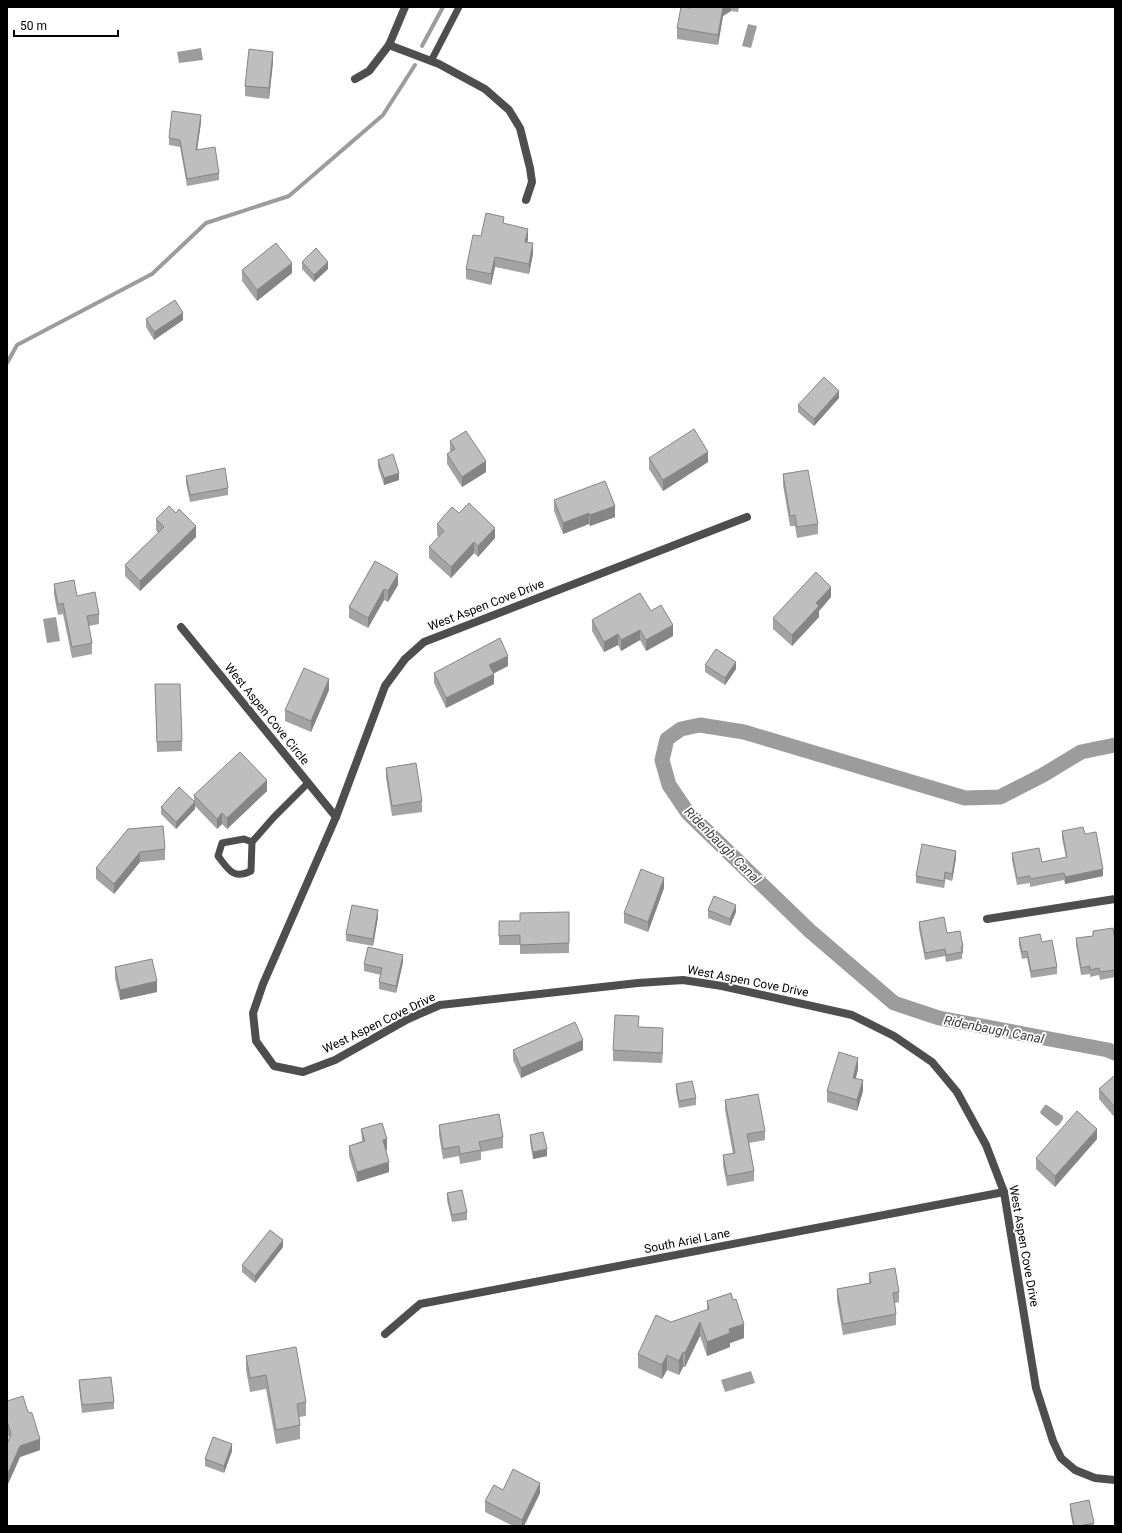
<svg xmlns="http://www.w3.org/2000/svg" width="1122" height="1533" viewBox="0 0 1122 1533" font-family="Roboto,sans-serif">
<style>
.water{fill:#9c9c9c}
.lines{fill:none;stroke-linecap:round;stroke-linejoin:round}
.stream{stroke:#9c9c9c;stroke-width:4}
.canal{stroke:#9c9c9c;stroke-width:15}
.lane{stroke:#4e4e4e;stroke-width:7}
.street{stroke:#4e4e4e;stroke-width:8}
.wall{fill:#a3a3a3}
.shaded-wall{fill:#858585}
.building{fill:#bebebe;stroke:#858585}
.labels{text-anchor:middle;stroke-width:3.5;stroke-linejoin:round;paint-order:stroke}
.street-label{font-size:12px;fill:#000;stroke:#fff}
.water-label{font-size:13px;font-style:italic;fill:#3d3d3d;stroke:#fff}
</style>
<rect width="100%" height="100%" fill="#fff"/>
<g class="water">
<polygon points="748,24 757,26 751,48 742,46"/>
<polygon points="201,48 203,60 179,63 177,52"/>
<polygon points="56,617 60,641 47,643 43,619"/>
<polygon points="1045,1105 1047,1105 1063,1116 1063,1119 1059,1125 1056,1126 1041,1114 1040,1112"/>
<polygon points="751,1371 755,1383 725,1392 721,1380"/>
</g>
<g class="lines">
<g class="stream">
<polyline points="422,46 443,7"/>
<polyline points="7,363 17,345 152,274 206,223 289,196 383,115 415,65"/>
</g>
<polyline class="canal" points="1115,745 1081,752 1043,775 1000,797 965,798 744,732 700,725 681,729 667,739 662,760 669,785 688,813 810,931 894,1003 939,1018 1108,1050 1115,1053"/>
<g class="lane">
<polyline points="431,61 459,7"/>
<path d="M252,842L244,839L222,843L218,856C228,869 233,880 251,871L252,842L274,817L308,783"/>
</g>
<g class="street">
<polyline points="389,45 439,64 485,89 509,110 520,128 530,168 532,182 526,200"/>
<polyline points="355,79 369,71 389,45 405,7"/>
<polyline points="747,517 424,642 405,659 385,686 336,817 263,984 253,1013 256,1041 274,1066 303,1072 335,1060 408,1019 440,1005 638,983 683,980 722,986 852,1015 894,1036 932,1062 957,1092 986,1145 1004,1192 1036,1388 1053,1441 1061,1458 1075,1470 1095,1478 1115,1480"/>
<polyline points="181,627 336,817"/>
<polyline points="987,919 1115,899"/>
<polyline points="385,1334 420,1304 1004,1192"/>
</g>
</g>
<g class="wall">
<polygon points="691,7 739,7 738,12 731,11 723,16 718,45 677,39 677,28 690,8"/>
<polygon points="273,62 269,99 245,96 245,86"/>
<polygon points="201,122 197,150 219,173 219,180 187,186 180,147 169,145 169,138"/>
<polygon points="504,224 528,239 527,242 533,254 529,274 495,267 491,285 466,279 466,269 481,236"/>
<polygon points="302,262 328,269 314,282 302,269"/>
<polygon points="242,270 292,273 257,301 242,281"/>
<polygon points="146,319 183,320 154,340 146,327"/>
<polygon points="839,398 814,426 798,412 798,405"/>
<polygon points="450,441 486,472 462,487 447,464 447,454 450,452"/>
<polygon points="649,458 708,462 663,491 649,469"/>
<polygon points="378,460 399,480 384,485 378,467"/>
<polygon points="783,474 818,524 818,534 797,538 795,526 790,526 783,485"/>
<polygon points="186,476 228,488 228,495 190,502 186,483"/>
<polygon points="554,500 615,517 590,526 589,524 563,534 554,511"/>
<polygon points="176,513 196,537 140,591 125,576 125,565 158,533 156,530 156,519"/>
<polygon points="459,513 495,538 478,557 474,553 451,578 429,558 429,547 439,537 437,535 437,524"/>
<polygon points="375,561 398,585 388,602 384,600 368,628 349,618 349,607"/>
<polygon points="54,584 77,596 99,614 99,624 89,626 92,643 92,654 72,658 63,614 58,615 54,595"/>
<polygon points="831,597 819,611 819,617 792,646 773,629 773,618"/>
<polygon points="651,611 673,636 646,651 640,640 621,651 618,645 604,652 592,631 592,620"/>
<polygon points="705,665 736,669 725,685 705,672"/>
<polygon points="508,666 493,673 494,684 446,708 434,683 434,673"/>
<polygon points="155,684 182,741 182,751 157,752"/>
<polygon points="329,690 311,732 285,721 285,710"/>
<polygon points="386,768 422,801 422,812 392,816 386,778"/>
<polygon points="267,791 227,829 222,824 217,829 195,806 195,809 176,829 161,814 161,807 194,802 194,795"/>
<polygon points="128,829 165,849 165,860 140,862 114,894 96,879 96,868"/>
<polygon points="1062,831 1085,834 1103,876 1065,884 1064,880 1030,887 1030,883 1017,885 1012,860 1012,853 1042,862 1066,858 1062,838"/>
<polygon points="956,858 952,881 945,879 944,888 916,883 916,876"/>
<polygon points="664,888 648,932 624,923 624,913"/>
<polygon points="708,910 736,912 730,926 708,918"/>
<polygon points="378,917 373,946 346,941 346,934"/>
<polygon points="499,921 569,943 569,953 520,954 520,945 499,945"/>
<polygon points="919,922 947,933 963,947 963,954 962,954 962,959 946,962 945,956 925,960 919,929"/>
<polygon points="1093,931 1115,942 1115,977 1100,980 1099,975 1090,977 1090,974 1081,975 1076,945 1076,938 1093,936"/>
<polygon points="1019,938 1042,942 1057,967 1057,974 1031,978 1027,958 1022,959 1019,945"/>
<polygon points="403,962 396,993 379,989 379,982 381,975 364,971 364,964"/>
<polygon points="115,967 157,992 120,1000 115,978"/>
<polygon points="639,1027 663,1039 662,1063 613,1061 613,1050"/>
<polygon points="513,1050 583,1050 521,1078 513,1060"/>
<polygon points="858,1069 856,1078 863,1091 857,1111 827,1102 827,1091"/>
<polygon points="1115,1075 1115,1118 1099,1099 1099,1089"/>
<polygon points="676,1084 696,1098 696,1105 679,1108 676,1091"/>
<polygon points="725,1100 765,1131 765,1140 749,1143 754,1171 754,1181 727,1186 723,1165 723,1155 733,1154 725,1110"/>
<polygon points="439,1125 503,1137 503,1148 481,1152 481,1160 460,1164 459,1156 443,1159 439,1135"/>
<polygon points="361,1129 387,1150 386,1150 389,1172 357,1182 349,1156 349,1146 362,1141"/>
<polygon points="530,1135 547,1156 533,1159 530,1142"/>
<polygon points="1097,1139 1055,1187 1036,1169 1036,1158"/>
<polygon points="447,1193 467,1212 467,1220 452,1222 447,1200"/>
<polygon points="283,1247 255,1283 242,1272 242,1265"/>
<polygon points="869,1273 899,1292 899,1302 895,1303 896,1314 896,1325 843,1335 837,1300 837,1289 869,1283"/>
<polygon points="707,1301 744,1338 730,1343 730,1347 707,1356 700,1336 685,1367 683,1367 679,1375 667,1370 662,1379 638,1368 638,1354 671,1322 707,1310"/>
<polygon points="246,1356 306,1402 306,1416 299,1417 300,1425 300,1439 276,1444 266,1389 250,1392 246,1370"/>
<polygon points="79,1380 114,1402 114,1409 82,1413 79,1387"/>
<polygon points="7,1401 40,1450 20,1457 8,1484 7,1484 7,1444 9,1438 7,1432"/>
<polygon points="232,1451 224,1473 205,1466 205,1459"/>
<polygon points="503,1490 540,1493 524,1526 513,1526 485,1512 485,1501"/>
<polygon points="1070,1504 1094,1523 1094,1526 1073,1526 1070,1511"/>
</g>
<g class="shaded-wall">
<polygon points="723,7 731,7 731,11 723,16 718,45 718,35"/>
<polygon points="273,52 273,62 269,99 269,88"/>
<polygon points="201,115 201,122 196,158 196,150"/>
<polygon points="528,229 528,239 525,252 525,242"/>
<polygon points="533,243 533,254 529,274 529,264"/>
<polygon points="495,257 495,267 491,285 491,274"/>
<polygon points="328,262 328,269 314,282 314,275"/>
<polygon points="292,263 292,273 257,301 257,290"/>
<polygon points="183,313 183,320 154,340 154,332"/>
<polygon points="839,391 839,398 814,426 814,419"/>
<polygon points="708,452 708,462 663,491 663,480"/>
<polygon points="486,461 486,472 462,487 462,477"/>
<polygon points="399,473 399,480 384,485 384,478"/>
<polygon points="615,506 615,517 590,526 590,515"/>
<polygon points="589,513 589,524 563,534 563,523"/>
<polygon points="196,526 196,537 140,591 140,581"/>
<polygon points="495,528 495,538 478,557 478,546"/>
<polygon points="474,542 474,553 451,578 451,567"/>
<polygon points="398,574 398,585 388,602 388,591"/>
<polygon points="831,587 831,597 819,611 819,617 792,646 792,635 816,603"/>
<polygon points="384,589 384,600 368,628 368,618"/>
<polygon points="673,625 673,636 646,651 646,640"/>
<polygon points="640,630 640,640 621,651 621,640"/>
<polygon points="618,634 618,645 604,652 604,642"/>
<polygon points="508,656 508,666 489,676 489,665"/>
<polygon points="736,662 736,669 725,685 725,678"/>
<polygon points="494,674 494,684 446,708 446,698"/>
<polygon points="329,679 329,690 311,732 311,721"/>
<polygon points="267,780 267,791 227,829 227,818"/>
<polygon points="195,802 195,809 176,829 176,822"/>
<polygon points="222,813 222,824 217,829 217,819"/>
<polygon points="956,851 956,858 952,881 952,874"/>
<polygon points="140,852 140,862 114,894 114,884"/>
<polygon points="1103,869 1103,876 1065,884 1065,877"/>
<polygon points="945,872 945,879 944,888 944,881"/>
<polygon points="664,878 664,888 648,932 648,922"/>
<polygon points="736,905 736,912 730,926 730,919"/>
<polygon points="378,910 378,917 373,946 373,939"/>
<polygon points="403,955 403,962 396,993 396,986"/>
<polygon points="157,981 157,992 120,1000 120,990"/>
<polygon points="663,1028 663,1039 662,1063 662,1053"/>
<polygon points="583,1040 583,1050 521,1078 521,1068"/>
<polygon points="858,1058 858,1069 853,1088 853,1078"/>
<polygon points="863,1080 863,1091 857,1111 857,1100"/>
<polygon points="1097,1129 1097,1139 1055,1187 1055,1176"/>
<polygon points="387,1139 387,1150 383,1151 383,1140"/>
<polygon points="547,1149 547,1156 533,1159 533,1152"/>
<polygon points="389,1162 389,1172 357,1182 357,1172"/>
<polygon points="283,1240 283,1247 255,1283 255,1276"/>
<polygon points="700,1322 700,1336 685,1367 685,1353"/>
<polygon points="744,1324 744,1338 730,1343 730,1347 707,1356 707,1342 729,1329"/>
<polygon points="683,1352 683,1367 679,1375 679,1361"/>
<polygon points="667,1355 667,1370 662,1379 662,1365"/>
<polygon points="40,1439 40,1450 20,1457 8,1484 8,1473 20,1446"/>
<polygon points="232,1444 232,1451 224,1473 224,1466"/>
<polygon points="540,1483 540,1493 524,1526 522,1526 522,1520"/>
</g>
<g class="building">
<polygon points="681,7 690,8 691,7 723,7 718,35 677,28"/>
<polygon points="249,49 273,52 269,88 245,86"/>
<polygon points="172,111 201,115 196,150 215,147 219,173 187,179 180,140 169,138"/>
<polygon points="486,213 504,217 503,223 528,229 525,242 533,243 529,264 495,257 491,274 466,269 473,235 481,236"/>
<polygon points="276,243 292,263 257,290 242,270"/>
<polygon points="316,248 328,262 314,275 302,262"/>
<polygon points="175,300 183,313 154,332 146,319"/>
<polygon points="824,377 839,391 814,419 798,405"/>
<polygon points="694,429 708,452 663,480 649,458"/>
<polygon points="466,431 486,461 462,477 447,454 455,449 450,441"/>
<polygon points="393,454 399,473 384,478 378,460"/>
<polygon points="225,468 228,488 190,495 186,476"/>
<polygon points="808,470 818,524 797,527 795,515 790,516 783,474"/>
<polygon points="605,481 615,506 590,515 589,513 563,523 554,500"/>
<polygon points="469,503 495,528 478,546 474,542 451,567 429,547 444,531 437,524 452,507 459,513"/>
<polygon points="169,506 176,513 179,509 196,526 140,581 125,565 164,527 156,519"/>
<polygon points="375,561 398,574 388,591 384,589 368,618 349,607"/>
<polygon points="816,572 831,587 816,603 819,606 792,635 773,618"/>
<polygon points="74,580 77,596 95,592 99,614 87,616 92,643 72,647 63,603 58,605 54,584"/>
<polygon points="640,593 651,611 661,605 673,625 646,640 640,630 621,640 618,634 604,642 592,620"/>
<polygon points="500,638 508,656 489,665 494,674 446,698 434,673"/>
<polygon points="716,649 736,662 725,678 705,665"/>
<polygon points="304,668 329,679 311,721 285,710"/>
<polygon points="155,684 180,684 182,741 157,742"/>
<polygon points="240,752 267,780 227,818 222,813 217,819 194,795"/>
<polygon points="416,763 422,801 392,806 386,768"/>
<polygon points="179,787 195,802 176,822 161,807"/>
<polygon points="163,826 165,849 140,852 114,884 96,868 128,829"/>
<polygon points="1083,827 1085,834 1096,832 1103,869 1065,877 1064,873 1030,879 1030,876 1017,878 1012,853 1039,848 1042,862 1067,857 1062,831"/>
<polygon points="922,844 956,851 952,874 945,872 944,881 916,876"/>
<polygon points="641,869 664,878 648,922 624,913"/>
<polygon points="714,896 736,905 730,919 708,910"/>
<polygon points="352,905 378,910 373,939 346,934"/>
<polygon points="569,912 569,943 520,945 520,935 499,936 499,921 520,921 520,913"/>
<polygon points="944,917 947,933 960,931 963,947 961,947 962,952 946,955 945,949 925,953 919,922"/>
<polygon points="1113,928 1115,942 1115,970 1100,972 1099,968 1090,970 1090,966 1081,968 1076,938 1093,936 1093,931"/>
<polygon points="1040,934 1042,942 1052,940 1057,967 1031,971 1027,951 1022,952 1019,938"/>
<polygon points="368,947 403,955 396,986 379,982 382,968 364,964"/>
<polygon points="152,959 157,981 120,990 115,967"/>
<polygon points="615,1015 639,1016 638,1027 663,1028 662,1053 613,1050"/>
<polygon points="575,1022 583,1040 521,1068 513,1050"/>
<polygon points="839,1052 858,1058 853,1078 863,1080 857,1100 827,1091"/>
<polygon points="1115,1075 1115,1107 1099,1089"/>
<polygon points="692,1081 696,1098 679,1101 676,1084"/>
<polygon points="758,1094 765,1131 747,1134 754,1171 727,1176 723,1155 735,1153 725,1100"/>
<polygon points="1077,1111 1097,1129 1055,1176 1036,1158"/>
<polygon points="499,1114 503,1137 479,1142 481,1150 460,1154 459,1146 443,1149 439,1125"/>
<polygon points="382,1123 387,1139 383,1140 389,1162 357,1172 349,1146 365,1141 361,1129"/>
<polygon points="543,1132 547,1149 533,1152 530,1135"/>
<polygon points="462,1190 467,1212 452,1215 447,1193"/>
<polygon points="270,1230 283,1240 255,1276 242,1265"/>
<polygon points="895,1268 899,1292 893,1293 896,1314 843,1324 837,1289 871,1283 869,1273"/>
<polygon points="731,1293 733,1300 736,1299 744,1324 729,1329 730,1333 707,1342 700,1322 685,1353 683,1352 679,1361 667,1355 662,1365 638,1354 656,1315 671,1322 709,1309 707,1301"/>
<polygon points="296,1347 306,1402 297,1404 300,1425 276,1430 266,1375 250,1378 246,1356"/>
<polygon points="111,1377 114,1402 82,1405 79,1380"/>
<polygon points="23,1396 28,1412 32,1413 40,1439 20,1446 8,1473 7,1473 7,1444 11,1434 7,1421 7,1401"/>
<polygon points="213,1437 232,1444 224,1466 205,1459"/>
<polygon points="513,1469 540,1483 522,1520 485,1501 494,1485 503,1490"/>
<polygon points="1089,1500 1094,1523 1079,1526 1074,1526 1070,1504"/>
</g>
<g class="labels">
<g class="street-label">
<text transform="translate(486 605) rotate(-21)" y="4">West Aspen Cove Drive</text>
<text transform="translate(267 714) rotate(51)" y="4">West Aspen Cove Circle</text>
<text transform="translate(748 981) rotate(11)" y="4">West Aspen Cove Drive</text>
<text transform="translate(379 1023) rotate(-26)" y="4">West Aspen Cove Drive</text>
<text transform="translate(687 1241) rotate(-11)" y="4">South Ariel Lane</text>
<text transform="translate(1024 1246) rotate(80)" y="4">West Aspen Cove Drive</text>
</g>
<g class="water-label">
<text transform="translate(723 845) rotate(45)" y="5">Ridenbaugh Canal</text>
<text transform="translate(994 1029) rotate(11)" y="5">Ridenbaugh Canal</text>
</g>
</g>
<rect width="1122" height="1533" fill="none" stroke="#000000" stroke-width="16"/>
<path d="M14 30v6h104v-6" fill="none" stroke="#000000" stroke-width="2"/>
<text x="20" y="30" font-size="12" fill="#000000" stroke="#ffffff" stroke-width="3" paint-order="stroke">50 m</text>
</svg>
